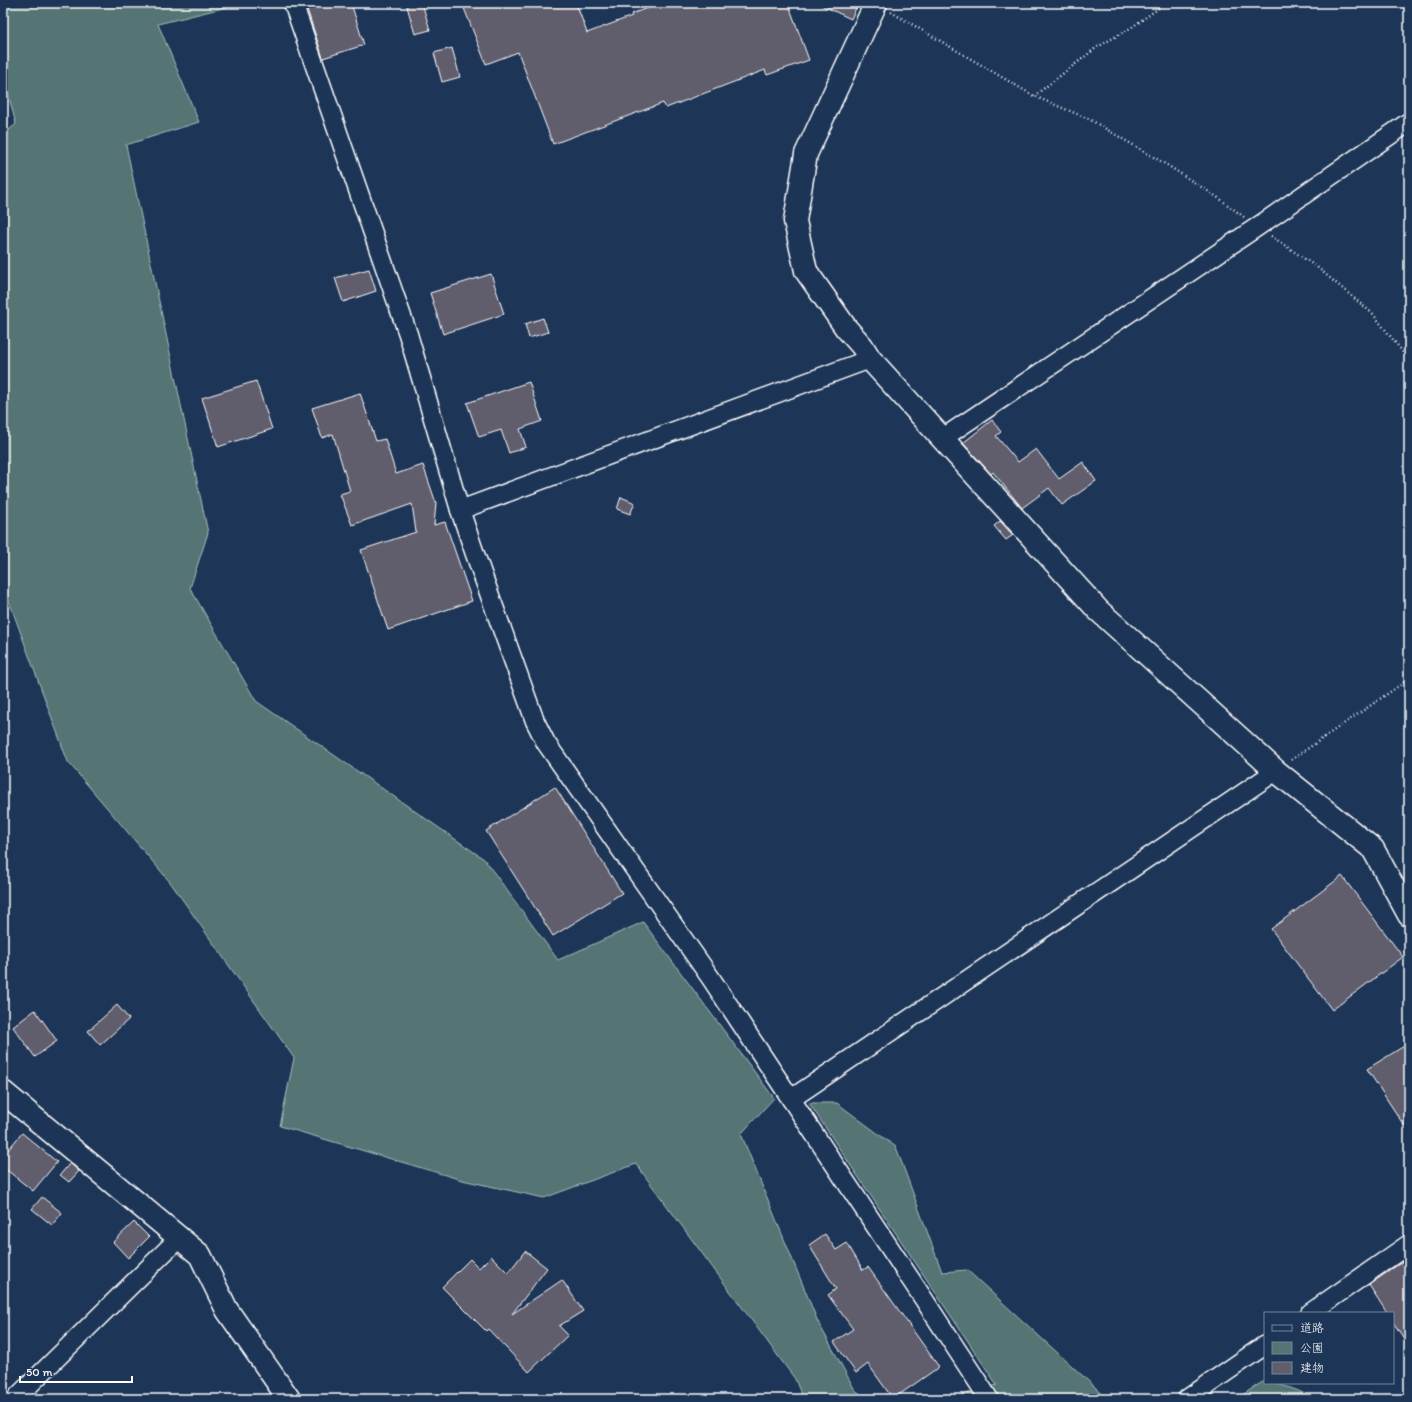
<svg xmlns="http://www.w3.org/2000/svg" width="1412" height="1402" viewBox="0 0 1412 1402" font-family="Itim,'Klee One',sans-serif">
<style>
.green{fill:#557575;stroke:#aababa}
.building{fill:#615d6d;stroke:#fff}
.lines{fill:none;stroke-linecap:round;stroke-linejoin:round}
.street-casing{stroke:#fff;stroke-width:21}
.secondary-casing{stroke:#fff;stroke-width:25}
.path{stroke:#fff;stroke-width:2.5;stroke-dasharray:1 3;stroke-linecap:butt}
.street{stroke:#1d3557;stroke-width:18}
.secondary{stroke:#1d3557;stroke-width:22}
</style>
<rect width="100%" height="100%" fill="#1d3557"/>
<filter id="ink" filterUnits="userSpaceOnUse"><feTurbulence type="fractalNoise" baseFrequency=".025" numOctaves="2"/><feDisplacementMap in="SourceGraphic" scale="8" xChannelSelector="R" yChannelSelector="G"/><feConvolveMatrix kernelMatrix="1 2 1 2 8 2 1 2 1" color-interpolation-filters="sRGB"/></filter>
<g filter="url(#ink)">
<g class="green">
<polygon points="3,3 243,3 158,24 199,122 126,145 208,533 190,588 256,701 484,859 558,960 643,922 774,1098 741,1134 818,1322 855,1390 868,1399 803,1399 795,1379 636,1164 544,1198 462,1180 280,1126 294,1058 170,882 68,762 6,593 3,563 3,135 16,124 3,75"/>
<polygon points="809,1103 837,1103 896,1147 942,1272 967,1270 1108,1399 948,1399 997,1385"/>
<path d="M1264,1381L1265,1383C1282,1383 1300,1391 1315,1399H1236Z"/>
</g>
<g class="building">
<polygon points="305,3 351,3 364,45 323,58"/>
<polygon points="406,3 422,3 430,30 415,34"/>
<polygon points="462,3 576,3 587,33 632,16 631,14 662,3 788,3 809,60 767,75 765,70 666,108 663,103 553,144 518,52 486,64"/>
<polygon points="817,3 850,3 857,6 851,19"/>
<polygon points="452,48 460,77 442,82 434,53"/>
<polygon points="369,269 376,291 343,302 335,278"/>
<polygon points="491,274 504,314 443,334 430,293"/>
<polygon points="543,318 548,332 529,338 525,324"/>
<polygon points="256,381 272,429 218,447 202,398"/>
<polygon points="529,382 542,421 520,429 526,447 509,453 501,430 479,437 467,403"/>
<polygon points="360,393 376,441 385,439 396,474 423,465 436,503 434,525 445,522 472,601 388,630 361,550 416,532 412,504 352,525 340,494 350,491 333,434 322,438 312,408"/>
<polygon points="992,420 1001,432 996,436 1018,462 1036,449 1059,479 1083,462 1096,481 1062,505 1049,488 1022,508 993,472 991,474 963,443"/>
<polygon points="621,497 635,503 630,514 617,509"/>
<polygon points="1000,521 1013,535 1006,540 994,526"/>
<polygon points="555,787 622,893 553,936 486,831"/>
<polygon points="1342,876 1403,957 1332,1010 1271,929"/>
<polygon points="117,1005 129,1019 100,1045 88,1031"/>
<polygon points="35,1010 57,1041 35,1057 13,1027"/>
<polygon points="1409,1043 1409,1133 1367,1069"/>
<polygon points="22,1133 57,1162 33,1191 3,1167 3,1156"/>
<polygon points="70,1163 79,1171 69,1182 60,1175"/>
<polygon points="42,1197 62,1213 52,1225 32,1209"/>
<polygon points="134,1222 149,1237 128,1258 113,1242"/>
<polygon points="825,1234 836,1250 847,1243 863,1270 868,1267 939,1367 893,1399 868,1364 856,1373 834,1342 853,1329 828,1295 836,1289 809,1245"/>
<polygon points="525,1251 547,1268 512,1314 562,1280 583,1311 559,1326 568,1335 529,1372 488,1329 486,1331 442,1287 470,1259 479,1268 491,1256 508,1273"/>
<polygon points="1409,1257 1409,1346 1393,1322 1393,1313 1387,1313 1369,1285"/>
</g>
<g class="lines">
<g class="street-casing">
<g id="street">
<polyline points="293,3 408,334 460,510 475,554 535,721 546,743 710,977 923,1298 989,1399"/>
<polyline points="943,438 1257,227 1409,122"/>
<polyline points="460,510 870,359"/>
<polyline points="791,1099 1276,771"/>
<polyline points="1310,1313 1409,1244"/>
<polyline points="15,1399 179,1238"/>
<polyline points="1187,1399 1265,1345"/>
</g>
</g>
<g class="secondary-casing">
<g id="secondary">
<polyline points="876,3 806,154 795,221 806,271 846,328 862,346 870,359 1098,610 1276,771 1373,849 1409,915"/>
<polyline points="3,1092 200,1255 227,1310 289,1399"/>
</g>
</g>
<g class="path">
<polyline points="891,12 1034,96 1089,119 1167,165 1220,199 1244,217"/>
<polyline points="1034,96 1096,48 1132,27 1166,3"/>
<polyline points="1271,236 1318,268 1373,314 1409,360"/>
<polyline points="1291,760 1409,679"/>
</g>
<use href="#street" class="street"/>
<use href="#secondary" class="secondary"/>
</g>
</g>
<rect width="1412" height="1402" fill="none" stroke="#1d3557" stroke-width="16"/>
<rect x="8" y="8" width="1396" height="1386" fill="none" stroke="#fff" stroke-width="1.5" filter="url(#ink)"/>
<rect x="1264" y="1312" width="130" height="72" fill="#1d3557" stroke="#77869a"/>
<rect x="1272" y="1325" width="20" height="6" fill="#1d3557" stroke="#77869a"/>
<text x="1300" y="1332" font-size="12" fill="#ffffff">道路</text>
<rect x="1272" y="1342" width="20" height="12" fill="#557575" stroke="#77869a"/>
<text x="1300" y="1352" font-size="12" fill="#ffffff">公園</text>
<rect x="1272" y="1362" width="20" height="12" fill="#615d6d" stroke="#77869a"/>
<text x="1300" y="1372" font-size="12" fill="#ffffff">建物</text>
<path d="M20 1376v6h112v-6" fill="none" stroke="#ffffff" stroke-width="2"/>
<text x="26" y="1376" font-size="12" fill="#ffffff" stroke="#1d3557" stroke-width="3" paint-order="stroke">50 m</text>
</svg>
